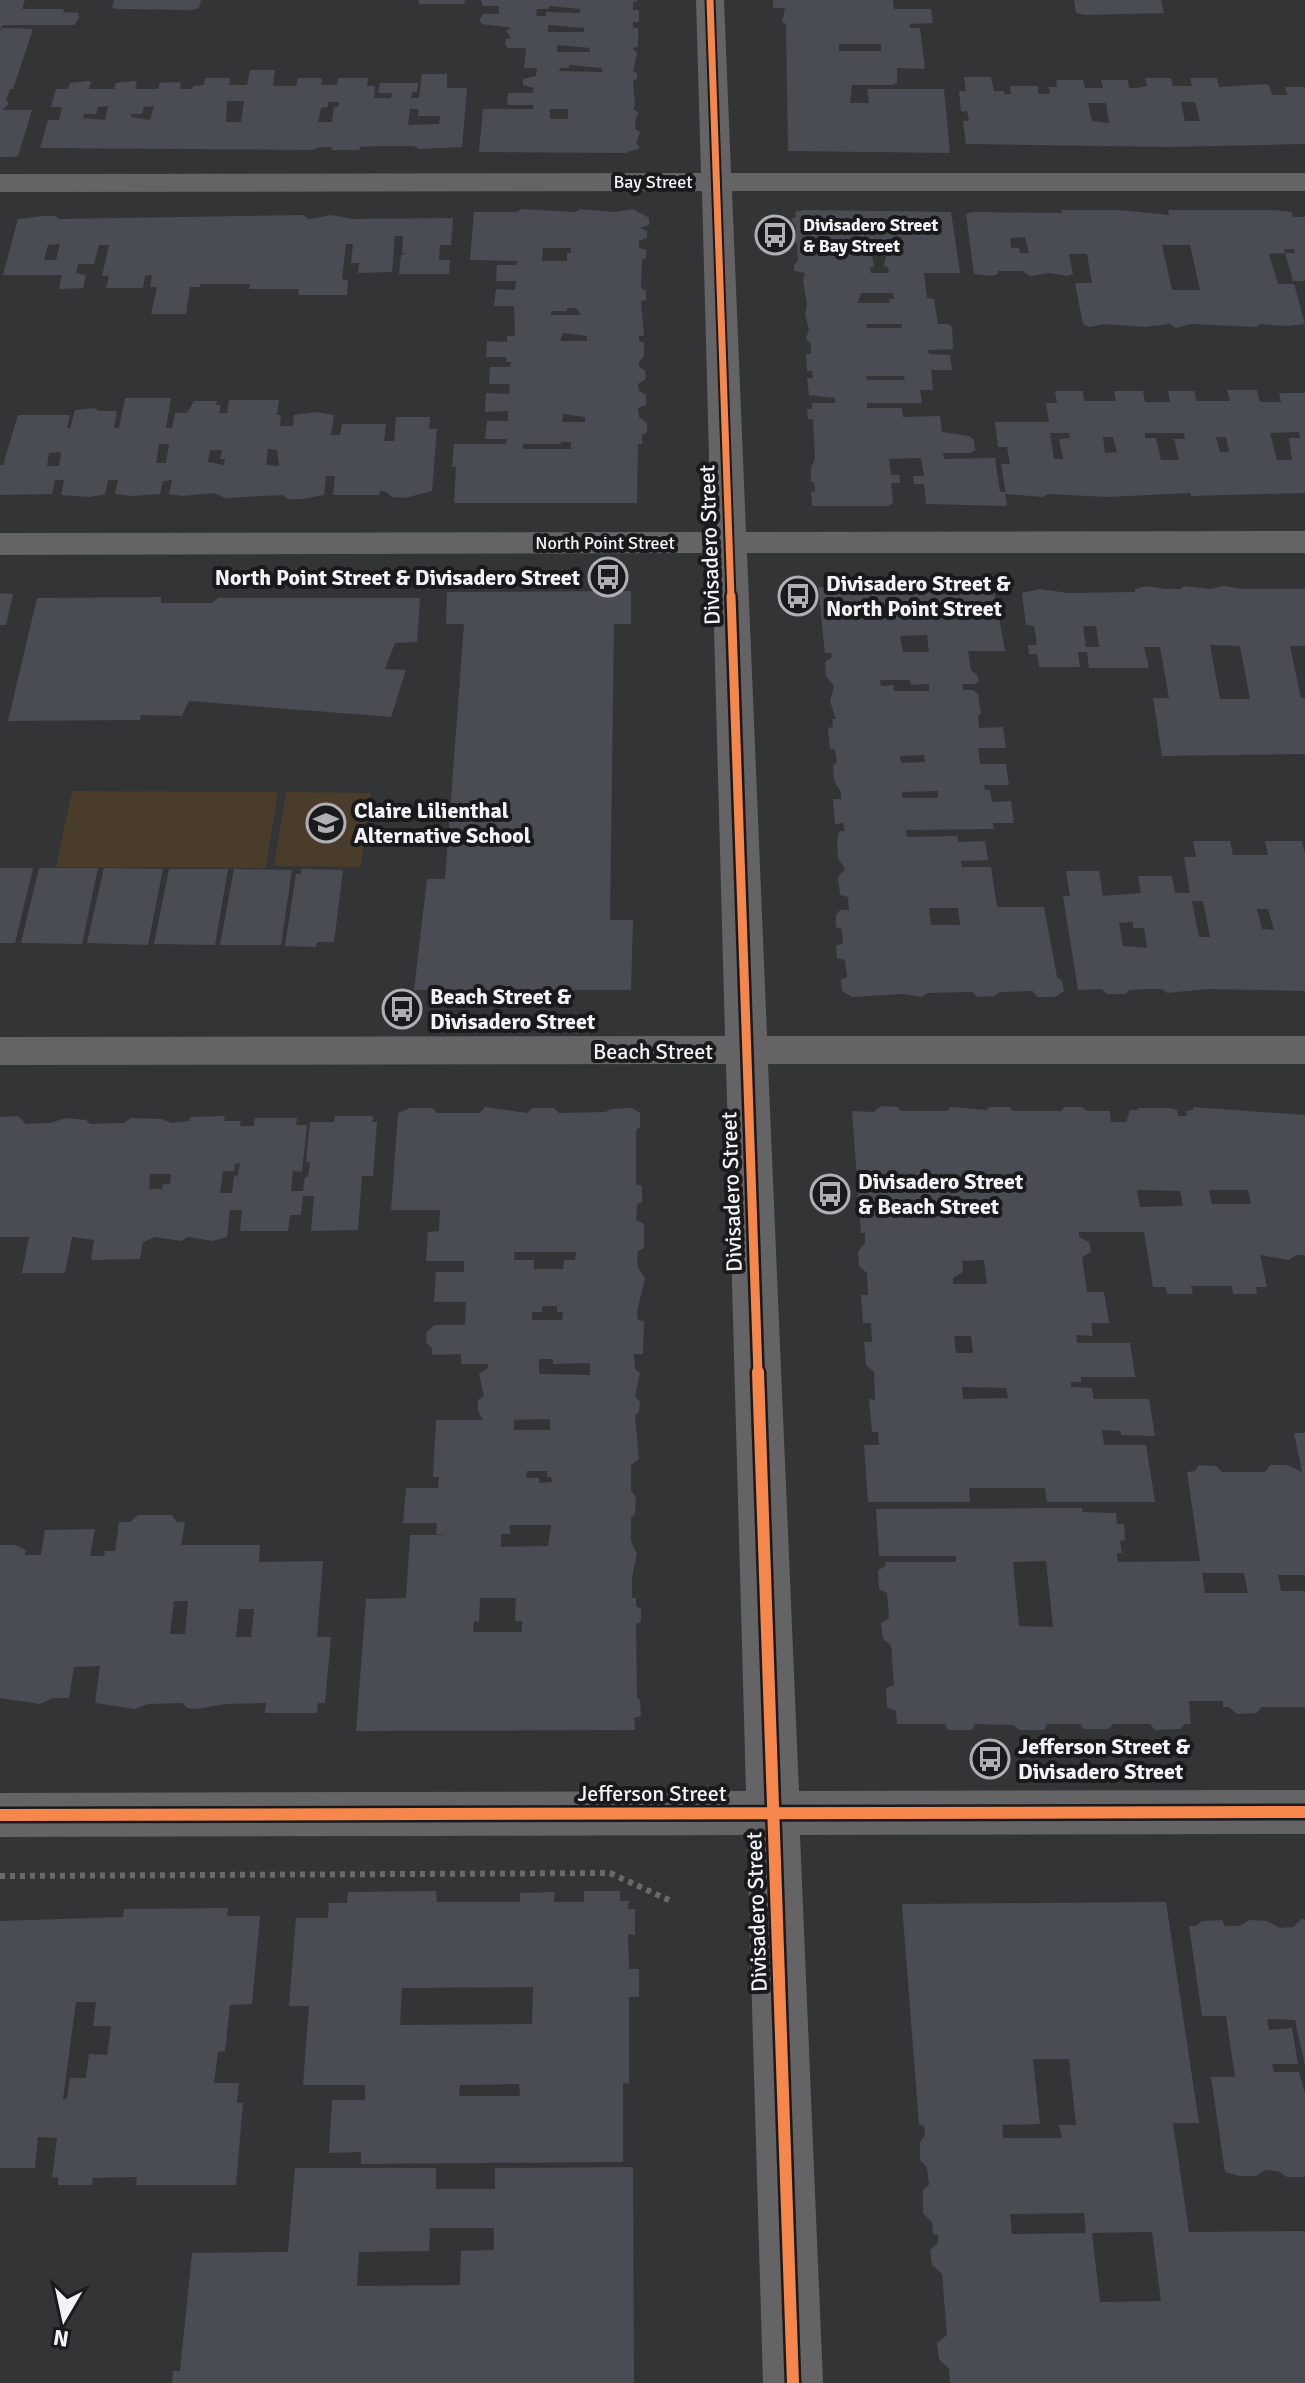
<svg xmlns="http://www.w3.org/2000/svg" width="1305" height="2383" viewBox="0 0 1305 2383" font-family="Signika,sans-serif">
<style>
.green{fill:#493c2b}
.building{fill:#4a4c53;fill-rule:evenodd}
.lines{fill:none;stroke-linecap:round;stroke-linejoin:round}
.path{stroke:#68696a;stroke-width:6;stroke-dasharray:5 5;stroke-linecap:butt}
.minor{fill:#646466;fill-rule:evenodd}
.cycleway-far2-casing{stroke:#1a1a1c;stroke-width:11}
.cycleway-far1-casing{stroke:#1a1a1c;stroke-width:14}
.cycleway-casing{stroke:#1a1a1c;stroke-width:17}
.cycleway-far2{stroke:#f5874c;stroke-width:7}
.cycleway-far1{stroke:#f5874c;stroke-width:9}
.cycleway{stroke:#f5874c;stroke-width:12}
.labels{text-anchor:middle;stroke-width:8;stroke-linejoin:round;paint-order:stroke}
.far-street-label{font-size:18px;fill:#f2f3f6;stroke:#1a1a1c}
.far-poi-label{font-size:18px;font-weight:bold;fill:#f2f3f6;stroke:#1a1a1c;text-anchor:start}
.street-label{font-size:22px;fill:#f2f3f6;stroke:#1a1a1c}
.poi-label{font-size:22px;font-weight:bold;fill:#f2f3f6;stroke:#1a1a1c;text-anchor:start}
</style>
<rect width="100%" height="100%" fill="#323436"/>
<g class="green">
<polygon points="72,791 278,792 266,868 56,867"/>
<polygon points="286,792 370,793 361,867 274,866"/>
</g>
<g class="building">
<polygon points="0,0 25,0 22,9 64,9 63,12 78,13 79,18 74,25 3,25 0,31"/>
<polygon points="114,0 201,0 199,8 193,10 119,9 112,8"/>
<polygon points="419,0 465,0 464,4 419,4"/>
<path d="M481,0H639L633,2V10H639V22H633V28H638V47L633,48L637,53L633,71L637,73V79L633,81L635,106L633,109L639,113L636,117L635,129L640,132L636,142L640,148L625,153L479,152L483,109H533V105H507L508,93H533L534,88L523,85V79L536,76L537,68H524L526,48H508L505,44L506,39L511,38L506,31L511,28L482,24L479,21L483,14H499V6H483ZM549,6L580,9V13L546,12V16H536L537,9H549ZM548,25L584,28V32H548ZM557,45L590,48V52H557ZM569,65L602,68V72L559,71L560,68H569ZM550,109H568V119H550Z"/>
<path d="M773,0H893L894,9H931L933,23L910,24V28H920L925,69L897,68V83L892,85H852L850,103H869L867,89H944L950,153L788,151L786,24L782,22L785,8H773ZM839,44H881V51H839Z"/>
<polygon points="1074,0 1161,0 1164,13 1086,15 1076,13"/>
<polygon points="3,28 33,29 13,89 10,89 6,100 9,103 3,110 32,110 18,156 13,157 0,157 0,31"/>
<path d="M250,70H275L273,86H296L298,78H322L321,85H337L338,78H368L367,86H375L374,98H391L392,93H378L380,83H418L417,92H412L411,98H419L422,74H447V88H467L462,147L420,149L413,146H377L360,147L359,150H331L332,147H321L312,150L40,148L48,120H59L62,107H51L56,89H68L70,83L88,81L91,82L89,89H114L116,83L134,81L137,82L135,89H158L160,83L178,82L181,83L180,89H193V86L204,85L205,78H230L229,85H247ZM227,101H244L241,122H226ZM328,102H339L338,107H334L332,122H318L321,108L328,107ZM108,106L105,120L83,118L84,114H96L98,107ZM154,106L150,120L131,117V114H142L144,107ZM410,109H418V116H440L439,124L408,125Z"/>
<path d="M964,77H991L994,91H1004V94H1011L1010,86H1038V94H1050L1049,87H1057L1056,80H1083L1085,88H1103L1101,80H1128L1129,88H1137L1147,86L1145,78H1171L1173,86H1192L1190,78H1217L1219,87L1265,84L1269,85L1272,95H1287L1285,87H1305V144L1170,147L966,144L963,121H969L967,111L961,112L959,91H966ZM1181,102H1195L1200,121H1185ZM1088,103H1106L1109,123L1092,121Z"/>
<path d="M521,209L576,212L580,209L615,212L633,209L649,218V225L640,228L647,231V238L639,241V248L646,250V258L642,260L641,288L646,291V300L641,301L644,336H639V341L644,343V356L639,362V367L645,371L646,379L638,384L639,391L646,395V405L638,408L639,417L647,423V432L642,435V444H638L637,503H454L456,467H452L454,444H506L507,439H485L487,421H508V411L485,412L486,393L509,394L510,389L509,384H489L490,367H510L511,362H506V357H486L487,341L507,342V336H515L514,306H494L496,289L515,290L516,281H496L497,265H517V261L470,260L474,212H517ZM543,248H571V253H567V261H542ZM567,308H576L581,315H551V311H567ZM563,333L587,336V341H560ZM563,414L585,417V422H562ZM561,442H571V449H523V444H561Z"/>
<path d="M804,210L951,212L960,273H924L927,298L934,299L938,324H949L952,327L953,349L928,350L929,354L950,355L952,370H931L933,390H920L922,403H867V408H902L903,417L940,416L942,432L969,436L974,440L975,450L970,453H943L944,459L995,458L1000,492H1005L1007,506L926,504L924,484H914L913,476H924L921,458L889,459L891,475H899L900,483H891L893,503L888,506H812L811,492H815L814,482H811V468L815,459L813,419H808L807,409H812V403H835V398L809,395L807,378H813L812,371H807L806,354H811V344L806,339L809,329L805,315L807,304L803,281L805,273L794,271V265L798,261L797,243L792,241V235L796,234V227L791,219L796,217L795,212ZM872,255H886L884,266L888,267L889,273H871L870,267H874ZM861,293H893L894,299H889L890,303H858ZM866,324H902V328H867ZM866,376H904L905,380H867Z"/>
<path d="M1062,210H1119L1169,215L1168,210H1273L1292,212L1293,217H1305V281H1293L1285,253H1295L1294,249H1284L1285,253L1269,254L1278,284H1294L1305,324L1288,326L1260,324L1256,327L1191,324L1176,328L1170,324L1144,327L1104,324L1090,327L1083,324L1075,283H1092L1087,254H1069L1073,274L1067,276L1049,273L1030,276L1022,271H998V274L991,276L974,274L966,214L972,212L1062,213ZM1025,237L1029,253H1020L1019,248H1011L1010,238ZM1162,245H1190L1200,290H1172Z"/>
<path d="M303,215L309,219L331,215L352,219L453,218L451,245H440L439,260H450L449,274H399L401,255L406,253H402L403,236H395L392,272L358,273L359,263H351L353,244H346L342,279L348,280L347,295H298L299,289H249L250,284H200V287H190L186,314H151L157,287H150L152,275L145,276L143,288H106L109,276H102L109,245H99L94,264H78L76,273L86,275L83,288L59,289L62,275H3L18,219L43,216H56L59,219ZM60,244L56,260H44L48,245Z"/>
<path d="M1227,390H1257L1260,402H1281L1279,393H1305V493L1191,496L1190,493L1107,497L1049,494L1042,497L1006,494L1001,464H1010L1007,447H998L995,422H1049L1046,403H1057L1055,391H1083L1084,401H1116L1114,391H1143L1145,402H1170L1168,391H1194L1197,401H1230ZM1299,432L1300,438H1289L1292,460H1277L1270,433ZM1050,433H1069L1070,438L1059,439L1063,459H1054ZM1145,433H1184L1185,439H1174L1179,460H1161L1156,438H1145ZM1103,437H1113L1117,452L1105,453ZM1216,437H1226L1229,452H1220Z"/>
<path d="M125,398H171L166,428H172L175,413H187L194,401H217L216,405H221L219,413H227L229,400H279L277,415H281L280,426H293L294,415L316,412L334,415L331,435H340L342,424H386L384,441H394L396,417H430L429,429H437L432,491L405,498L392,497L386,492L380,491L379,495H333L335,476H326L324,495L302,499H288L282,495L225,498L214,493L182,496L169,494L172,480L163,481L160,494L131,496L115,494L118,480H108L105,494L90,497L61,495L64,480H55L52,494L0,495V465H3L18,415H70L67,428H70L75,410L95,408L98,411H117L114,428H119ZM159,444H169L166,463H156ZM268,449L277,450L279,466L266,465ZM210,450H222L220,459H225L224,465L208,462ZM61,452L59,466H47L49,453Z"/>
<path d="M993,584L1005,651H968L971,670L977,675L979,681L974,684H962L963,690H973L978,694L981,714L978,715L979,728L1003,727L1006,748H978L979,755L980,764H1006L1009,785H984L985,790H990L992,802L1011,801L1014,823H993L994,829L906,830L907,837L958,836V842L985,841L988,860L961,861L962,867H991L997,907H1044L1057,977L1062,981L1064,991L1055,997H1037L1033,991L1000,992L994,996L977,997L973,992L928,993L922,997L902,994L852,997L842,991L841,980L847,977L845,960L837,958L836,946L843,943L842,929L836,927V915L840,910H849L848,897L840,895L838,877L845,869L838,858L837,842L839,831H845L843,823L835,824L833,799H841V793L834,780L833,766L837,762L835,749H830L828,728L833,727L832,719H836L830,701L834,686L826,676L825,662L832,657L831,653H825L818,587ZM927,635L929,652H903L900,636ZM880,680H910L911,685L929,684V691H894V685L881,686ZM924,755L925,762L901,763L900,756ZM938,791V798H902V792ZM929,908H958L960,925H931Z"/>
<path d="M1146,586L1165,589H1180L1184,586L1211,589L1224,586L1242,589H1305V646H1290L1301,698H1305V754L1162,756L1153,698H1169L1160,647H1144L1149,668H1089L1087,652H1078L1080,667H1039L1037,654H1029L1028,645H1037L1034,626L1026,625L1022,593L1039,589L1068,593L1135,592V589ZM1083,626H1096L1099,647H1086ZM1210,645L1240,646L1250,699H1220Z"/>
<polygon points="631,591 631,624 614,624 610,920 633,920 631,990 414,990 427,879 445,879 464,624 446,624 447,592"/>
<polygon points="0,593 13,594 6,625 0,625"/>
<polygon points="161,597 161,603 212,603 218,598 420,598 417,642 395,643 385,669 406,670 391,717 189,701 182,716 141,715 140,720 8,721 37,598"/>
<path d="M1193,841H1230L1233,855H1268L1265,841H1302L1305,853V991L1209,989L1167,993L1163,989H1144L1129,990L1126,994H1107L1102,989L1078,990L1063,896H1070L1066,871H1099L1103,896L1141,893L1138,876H1172L1175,893H1190L1184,857H1196ZM1192,901H1203L1210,937H1199ZM1257,909H1268L1274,930L1262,929ZM1133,922V928H1144L1147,948L1123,946L1119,923Z"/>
<polygon points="0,868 33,868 15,943 0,943"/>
<polygon points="39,868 98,868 82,944 21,943"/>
<polygon points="104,868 163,869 148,945 87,943"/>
<polygon points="169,869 228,869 215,945 154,944"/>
<polygon points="234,869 292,870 281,945 220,945"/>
<polygon points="301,869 343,870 334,942 317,942 316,947 285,946 296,874 301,874"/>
<path d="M881,1106L897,1107L901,1111H947L951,1107L986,1110L989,1107H1009L1013,1111H1061L1064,1107H1082L1087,1111H1110L1111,1122H1126L1130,1110H1138L1137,1108H1170L1177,1110L1178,1116H1187L1186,1111L1193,1110V1107L1305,1115V1255H1297L1289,1260L1260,1255L1267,1287H1256L1257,1294H1233L1232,1286H1191L1193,1294H1167L1166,1287H1153L1144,1232H1079V1237L1089,1242L1091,1252L1082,1257L1087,1292H1104L1109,1323H1091L1093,1336L1076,1335L1077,1343H1130L1135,1377H1081V1382H1071V1387L1092,1388L1094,1399H1149L1155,1436L1121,1435V1431L1102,1430L1104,1445H1146L1155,1502H1047L1045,1488H969L970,1502H868L864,1445H879L878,1432H872L869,1399L875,1400L874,1372L866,1365L864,1342H872L871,1323H863L861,1295H868L867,1273L859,1266L858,1252L865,1243V1233H861L852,1111L874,1112ZM1137,1190L1180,1191L1183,1206L1140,1207ZM1209,1190H1248L1251,1204H1212ZM984,1260L987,1284H953V1278L963,1272L962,1261ZM954,1336H971L973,1353H956ZM962,1387L1006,1388L1008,1398L963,1399Z"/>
<path d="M485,1107L527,1113L532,1108H554L559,1113L606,1112L610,1109L632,1108L640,1113V1127L636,1130V1184L642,1186V1202L637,1204L636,1220L644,1224V1248L638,1251L637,1259L638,1268L645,1278L637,1312L638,1320L644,1321L643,1354H634L635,1369L640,1373L635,1396L640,1402L639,1412L635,1415L639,1459L631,1465V1490L636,1498L635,1514L631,1518V1541L637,1554L632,1577V1598H636V1606L641,1609V1622L636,1624L637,1698L640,1700L641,1716L634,1718L635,1730L356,1731L366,1599L406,1598L410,1535H448L436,1534L437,1523H403L406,1488H438L439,1477H433L436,1420H483L478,1411V1400L484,1396L479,1374L488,1368V1364H461V1354L432,1355V1348L426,1342L427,1332L434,1325H465L466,1302H434L436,1272H464V1261H426L428,1232L439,1231L440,1210H391L398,1113L410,1108H432L437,1113H480ZM514,1252H576L575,1260H564L563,1269H534V1260H514ZM542,1306H557V1312H563L562,1320H532V1312H542ZM539,1359H553V1364L590,1363V1375L539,1374ZM550,1419V1430H514V1420ZM527,1471H547V1477H551L552,1482L539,1483V1478H526ZM510,1525H551L548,1546L501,1547V1534H510ZM480,1598H516L515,1621H522V1632H473L474,1621L479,1622Z"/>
<path d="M18,1116L26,1124L50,1123L66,1118L86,1120L90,1124L124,1123L131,1118L161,1119L172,1123L190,1121V1117L225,1116L224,1121H241L240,1126H254L255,1118H297L296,1125H307L302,1172L293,1171L291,1191H303L305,1177H308L310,1162H306L310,1122H334L335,1116H373L372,1122H377L373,1176H362L358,1230L311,1231L314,1196H303L301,1215H290L288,1231H240L242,1210H230L227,1237L212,1241L188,1237L181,1241L155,1237L143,1242L140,1259L91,1260L94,1240L72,1237L65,1273H22L29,1237H0V1117ZM240,1163L238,1175L234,1176L232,1193H220L223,1171H234L235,1164ZM150,1174H171L170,1184H163L162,1189H149Z"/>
<path d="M1294,1433H1305V1575H1278L1281,1591H1305V1707H1261L1257,1713L1237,1714L1229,1707H1223V1701H1189L1191,1724H1185L1180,1729L1155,1730L1150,1724H1113L1109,1729H1083L1081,1724H1047L1044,1730H1019L1014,1725L975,1724L972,1730H948L945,1724H897L896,1711L887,1707L886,1688L894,1685L891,1645L883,1639L881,1623L889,1618L887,1593L879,1589L878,1570L886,1566L885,1562H956V1556H879L876,1509L1082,1508V1512L1116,1513L1117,1524H1124L1125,1540L1120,1541L1122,1553H1117L1118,1562L1200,1561L1187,1472L1195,1471L1199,1465L1216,1466L1222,1472H1265L1270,1465H1287L1302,1472ZM1046,1561L1053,1627L1019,1626L1013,1562ZM1202,1573H1244L1248,1593H1205Z"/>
<path d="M138,1515H172L177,1522H185L181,1545H260L259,1562L323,1561L317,1637H331L325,1703H318L317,1713H265L266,1703L225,1704L197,1709L187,1708L182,1703L148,1704L135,1709L95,1703L100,1666L74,1667L69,1698H53L40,1704L0,1698V1545H15L26,1550L25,1555H41L45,1530L95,1529L90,1556H104L105,1551H115L119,1522H130ZM174,1601H188L185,1634H170ZM239,1609H254L251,1637H236Z"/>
<path d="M436,1891L437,1902H520V1893L555,1892L554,1902H584V1891H620V1901H629L628,1909H635V1935L628,1934L629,1969H639V1997H629V2084L623,2083V2162L361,2164V2152L329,2153L332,2100H365V2085H303L309,2006H289L296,1918H328L329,1903H347L348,1892ZM533,1987L532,2024L400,2025L402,1988ZM519,2084L520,2096H459L460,2085Z"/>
<path d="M1166,1902L1199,2123H1173L1189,2232L1305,2231V2383H950L949,2369L939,2359L937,2343L947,2335L942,2274L932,2265L930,2250L938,2243V2235L933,2234L932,2222L923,2213V2190L929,2185L927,2168L920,2160V2142L925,2135L924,2126L919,2125L902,1904ZM1033,2059H1069L1076,2125H1059L1062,2138H1003L1002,2125L1040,2124ZM1084,2213L1086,2233L1012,2234L1010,2214ZM1152,2232L1161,2301L1100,2302L1092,2233Z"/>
<path d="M228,1908L227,1916H260L252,2004L230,2005L225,2051L218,2052L214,2083H239L237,2103H243L236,2185H136L137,2177L93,2178L92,2185H58V2177L52,2178L57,2138L38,2137L35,2168H0V1921L123,1917L124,1909ZM76,2002H96L93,2026H111L107,2055L89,2054L86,2078H70L67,2099H63Z"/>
<polygon points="1302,1919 1305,1919 1305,2066 1295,2020 1267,2019 1269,2030 1292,2028 1298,2064 1272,2064 1274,2072 1299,2072 1305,2093 1305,2177 1287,2177 1278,2171 1265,2170 1256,2176 1239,2176 1225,2172 1211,2077 1235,2077 1226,2016 1202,2016 1189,1926 1196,1926 1202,1921 1222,1920 1225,1926 1240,1926 1249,1920 1267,1921 1280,1928 1293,1927"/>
<path d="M633,2167L634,2383H172L173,2371H180L192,2253L288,2252L295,2168H436V2189H495V2168ZM430,2228H494V2250L461,2251L460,2285L357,2286L359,2252L429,2251Z"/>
</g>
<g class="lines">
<polyline class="path" points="0,1876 610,1873 671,1901"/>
<polygon class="minor" points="696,0 724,0 731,173 1305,173 1305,191 732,191 746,532 1305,531 1305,553 747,553 767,1036 1305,1036 1305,1064 768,1064 799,1791 1305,1790 1305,1834 800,1835 823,2383 763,2383 747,1835 0,1837 0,1793 746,1791 726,1064 0,1065 0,1037 725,1036 712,553 0,555 0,533 711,532 702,191 0,192 0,174 701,173"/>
<g class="cycleway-far2-casing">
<polyline id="cycleway-far2" points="710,0 731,598"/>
</g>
<g class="cycleway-far1-casing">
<polyline id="cycleway-far1" points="731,596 758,1374"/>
</g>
<g class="cycleway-casing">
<g id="cycleway">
<polyline points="758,1372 793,2383"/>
<polyline points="0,1815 1305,1812"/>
</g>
</g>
<use href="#cycleway-far2" class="cycleway-far2"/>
<use href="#cycleway-far1" class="cycleway-far1"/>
<use href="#cycleway" class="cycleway"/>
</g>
<defs>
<g id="bus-ring" transform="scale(2)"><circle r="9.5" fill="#1a1a1c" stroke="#afb0b3" stroke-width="1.5"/><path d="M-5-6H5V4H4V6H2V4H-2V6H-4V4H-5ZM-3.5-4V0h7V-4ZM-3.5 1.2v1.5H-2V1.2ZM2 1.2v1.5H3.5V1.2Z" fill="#afb0b3"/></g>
<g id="school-ring" transform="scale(2)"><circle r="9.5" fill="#1a1a1c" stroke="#afb0b3" stroke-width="1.5"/><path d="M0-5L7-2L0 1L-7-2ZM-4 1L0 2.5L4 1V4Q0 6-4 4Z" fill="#afb0b3"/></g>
</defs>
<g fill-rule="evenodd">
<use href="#bus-ring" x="775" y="235"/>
<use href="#bus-ring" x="608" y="577"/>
<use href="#bus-ring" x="798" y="596"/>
<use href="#school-ring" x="326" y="823"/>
<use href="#bus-ring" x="402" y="1009"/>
<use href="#bus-ring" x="830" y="1194"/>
<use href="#bus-ring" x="990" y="1759"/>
</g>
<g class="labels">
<g class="far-street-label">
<text x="653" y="188">Bay Street</text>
<text x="605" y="549">North Point Street</text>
</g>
<g class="far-poi-label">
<text x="803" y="231">Divisadero Street<tspan x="803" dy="21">&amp; Bay Street</tspan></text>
</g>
<g class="street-label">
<text transform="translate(709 545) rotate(-92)" y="8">Divisadero Street</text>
<text x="653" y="1059">Beach Street</text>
<text transform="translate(731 1192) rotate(-92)" y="8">Divisadero Street</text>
<text x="652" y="1801">Jefferson Street</text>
<text transform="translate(756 1912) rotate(-92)" y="8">Divisadero Street</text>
</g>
<g class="poi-label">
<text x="580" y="585" text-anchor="end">North Point Street &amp; Divisadero Street</text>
<text x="826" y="591">Divisadero Street &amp;<tspan x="826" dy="25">North Point Street</tspan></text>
<text x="354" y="818">Claire Lilienthal<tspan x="354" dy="25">Alternative School</tspan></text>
<text x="430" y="1004">Beach Street &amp;<tspan x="430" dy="25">Divisadero Street</tspan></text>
<text x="858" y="1189">Divisadero Street<tspan x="858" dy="25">&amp; Beach Street</tspan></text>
<text x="1018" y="1754">Jefferson Street &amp;<tspan x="1018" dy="25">Divisadero Street</tspan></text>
</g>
</g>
<g transform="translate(64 2319) rotate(189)" stroke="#1a1a1c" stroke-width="6" paint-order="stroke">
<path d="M0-6L14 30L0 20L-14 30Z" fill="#f2f3f6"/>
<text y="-12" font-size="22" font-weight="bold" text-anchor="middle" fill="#f2f3f6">N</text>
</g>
</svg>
